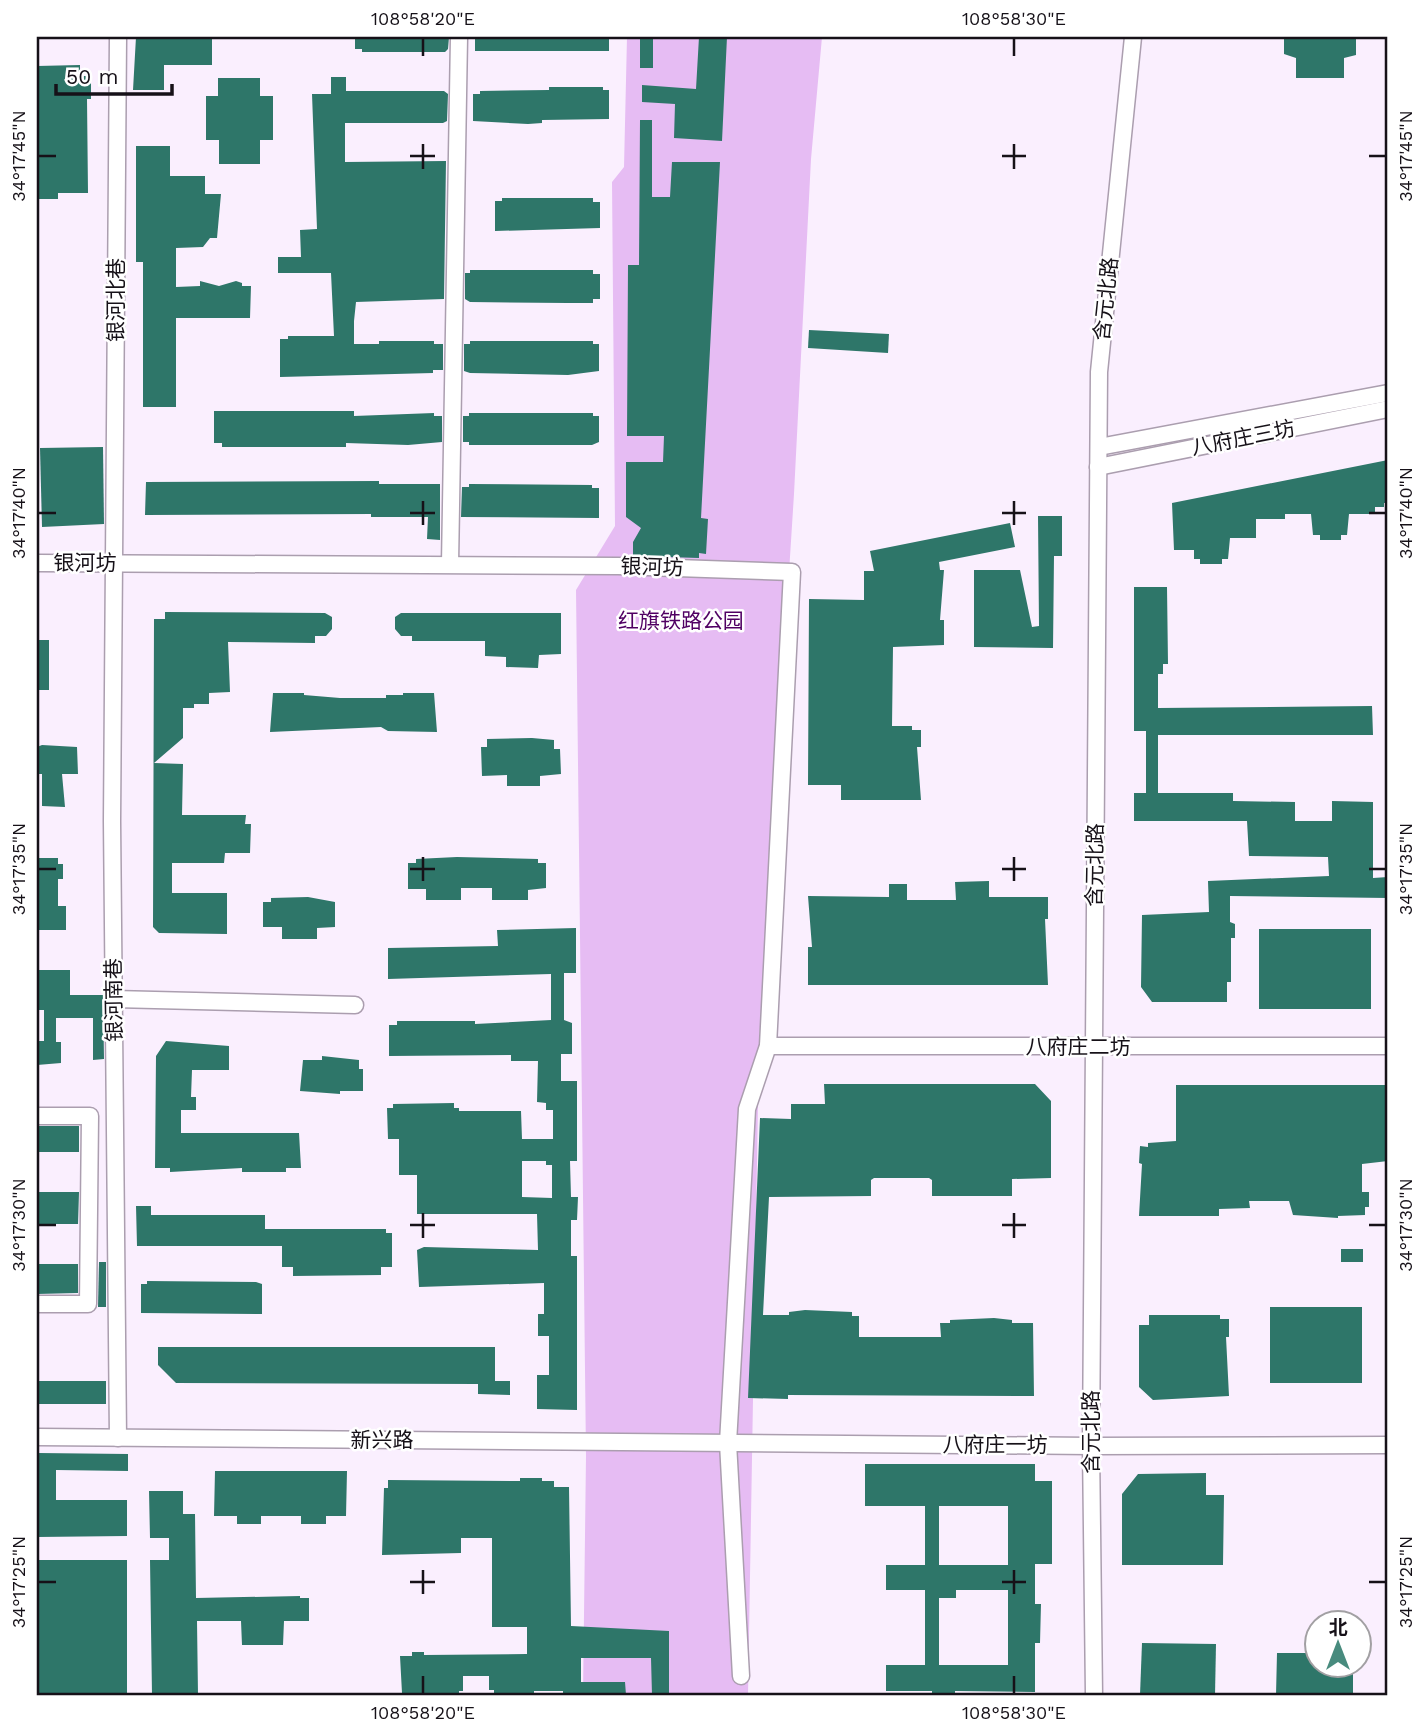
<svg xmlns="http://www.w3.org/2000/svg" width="1425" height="1732" viewBox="0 0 1425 1732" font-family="'Work Sans','Noto Sans SC',sans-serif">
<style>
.green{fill:#e6bcf3}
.building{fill:#2e7669;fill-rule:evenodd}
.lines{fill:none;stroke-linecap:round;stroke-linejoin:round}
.minor-casing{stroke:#ab9eaf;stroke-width:19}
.minor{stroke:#fff;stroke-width:16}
.ticks{fill:none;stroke:#161118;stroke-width:2.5}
.labels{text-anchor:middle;stroke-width:5;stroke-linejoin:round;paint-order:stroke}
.street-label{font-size:21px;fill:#161118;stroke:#fff}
.park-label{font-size:21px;fill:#500063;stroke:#fff}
.neatline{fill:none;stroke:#161118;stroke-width:2.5}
.ticks-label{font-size:18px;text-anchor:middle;fill:#161118}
</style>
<rect width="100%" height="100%" fill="#faeffe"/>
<polygon class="green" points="627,37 822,37 811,159 794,494 759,1044 748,1695 583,1695 586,1456 576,590 615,526 612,182 624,167"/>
<g class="building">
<polygon points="136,37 212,37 212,65 164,65 164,90 133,90"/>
<polygon points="355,37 449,37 448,49 445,52 362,52 362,49 355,49"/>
<rect x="475" y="37" width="134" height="14"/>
<rect x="640" y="37" width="13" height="31"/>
<polygon points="699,37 727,37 722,141 674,138 675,104 642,102 642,85 696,89"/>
<polygon points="1284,37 1356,37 1356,55 1344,58 1344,78 1296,78 1296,58 1284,54"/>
<polygon points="80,65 80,76 91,76 91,99 87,99 88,193 58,193 58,199 37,199 37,66"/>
<polygon points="331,77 346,77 346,91 444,91 448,94 447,121 443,123 345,123 345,162 446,161 444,299 356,302 354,321 354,344 379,344 379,341 434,341 434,344 443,344 443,370 433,370 433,373 280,377 280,339 288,339 288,336 334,336 331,273 278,273 278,257 301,257 300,230 317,229 312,94 331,94"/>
<polygon points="218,78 260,78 260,96 273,96 273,140 260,140 260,164 219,164 219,140 206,140 206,96 218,96"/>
<polygon points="549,87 603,87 603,90 609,90 609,119 542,120 542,123 528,124 473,121 473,94 480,94 480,91 549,90"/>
<polygon points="640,120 652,120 652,197 670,197 672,162 720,162 701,518 708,519 706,554 699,553 699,558 633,556 633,542 641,528 626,517 626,462 663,462 664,436 627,436 628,265 639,265"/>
<polygon points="136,146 170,146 170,176 205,176 205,194 221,194 217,238 210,238 203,247 176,248 176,287 200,286 200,281 219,286 236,281 242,283 242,286 251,286 250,318 176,318 176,407 143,407 143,262 136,262"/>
<polygon points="502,198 593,198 593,202 600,202 600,228 495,231 495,201 502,201"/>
<polygon points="470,270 593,270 593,274 600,274 600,299 593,299 593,303 568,303 470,302 465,299 465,273 470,273"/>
<polygon points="809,330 889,334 888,353 808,348"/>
<polygon points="470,341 593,341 593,344 599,344 599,371 568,375 470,373 464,371 464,344 470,344"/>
<polygon points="214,411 354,411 354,416 434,413 434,416 442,416 442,442 408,445 346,443 346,447 222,447 222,443 214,443"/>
<polygon points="469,413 593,413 593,416 599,416 599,442 592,445 469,445 469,442 463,442 463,416 469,416"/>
<polygon points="103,447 104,524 42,527 40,448"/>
<polygon points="1388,460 1388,503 1384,503 1384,507 1375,507 1375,514 1349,514 1347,535 1341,535 1341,540 1320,540 1320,535 1313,535 1311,514 1285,514 1285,519 1256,519 1256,538 1230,538 1228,559 1222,559 1222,564 1200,564 1200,559 1194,559 1194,550 1174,550 1172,503"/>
<polygon points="379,481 379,484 440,484 440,540 427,539 428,517 371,517 371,514 145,515 146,482"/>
<polygon points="469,484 592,485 592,488 599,488 599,518 461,517 462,487 469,487"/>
<polygon points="1038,516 1062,516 1062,556 1054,556 1053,648 974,647 974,570 1020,570 1032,627 1039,626"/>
<polygon points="1010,523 1015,547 939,562 940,570 944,570 940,620 944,620 944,645 893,647 892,726 912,726 912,730 921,730 921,747 917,747 921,800 841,800 841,785 808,785 809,599 864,600 864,571 874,571 870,551"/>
<polygon points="1134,587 1167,587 1168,664 1163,664 1163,674 1158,674 1158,708 1372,706 1373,735 1158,735 1158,793 1233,793 1233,801 1295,802 1295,821 1332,821 1332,801 1373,802 1373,878 1388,877 1388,898 1230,896 1230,922 1235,924 1235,938 1231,938 1231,982 1227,982 1227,1002 1152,1002 1141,987 1142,915 1209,912 1208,881 1329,876 1328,857 1249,856 1247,821 1134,821 1134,793 1146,793 1146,731 1134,731"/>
<polygon points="165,612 325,613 332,617 332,629 326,636 315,636 315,643 228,642 230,692 209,693 209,704 194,704 194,708 183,708 183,738 154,763 183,764 182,815 246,815 245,824 251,824 250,853 225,853 224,863 172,863 172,893 227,893 227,934 159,933 153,927 154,619 165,619"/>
<polygon points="401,613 561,613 561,654 539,655 538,668 506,667 506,657 485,656 485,641 412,641 412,636 401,636 395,629 395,617"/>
<rect x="37" y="640" width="12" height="50"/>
<polygon points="273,693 304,693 304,695 340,698 386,698 386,695 403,695 403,693 434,693 437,732 388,731 381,727 270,732"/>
<polygon points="532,738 554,740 554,749 560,749 561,774 540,776 540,786 507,786 507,775 482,776 481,747 487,747 487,739"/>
<polygon points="42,745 77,747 78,774 62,774 65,807 42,806 42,774 37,774 37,747"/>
<polygon points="457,857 538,859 538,863 546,863 546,888 528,890 528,900 492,900 492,888 461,888 461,900 426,900 426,889 408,889 408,863 416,863 416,859"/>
<polygon points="37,858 58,858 58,864 63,864 63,879 58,879 58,906 66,906 66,930 37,930"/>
<polygon points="989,881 989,897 1048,897 1048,919 1045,919 1048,985 808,985 808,947 812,947 808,896 889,897 889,884 907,884 907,900 956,900 955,882"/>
<polygon points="308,897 335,902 335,927 317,928 317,939 282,939 282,927 263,927 263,902 271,902 271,898"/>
<path d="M576,928V973H564V1020L572,1023V1054H561V1081H577V1161H570L571,1197H578L577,1220H571V1256H577V1410L537,1409V1375H549V1336H538V1314H544V1283L419,1287L417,1250L424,1247L538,1250L537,1214H417V1175H399V1139H388L387,1108H393V1104L454,1103V1108H459V1111H521L522,1139H553V1110H546V1103L537,1102L538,1061H511V1055L389,1056V1025H397V1021H475V1024L551,1020V974L388,979V948L498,946L497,930ZM522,1161H546V1165H552V1198L522,1197Z"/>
<rect x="1259" y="929" width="112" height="80"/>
<polygon points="37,970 70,970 70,995 103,995 104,1059 93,1060 93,1018 56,1018 56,1042 61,1042 61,1063 37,1065 37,1041 44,1041 44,1010 37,1010"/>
<polygon points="166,1041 229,1046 229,1070 192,1070 191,1097 196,1097 196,1110 181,1110 181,1133 299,1133 301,1168 286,1168 286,1172 242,1172 242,1168 170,1172 170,1168 155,1168 156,1056"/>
<polygon points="322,1056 359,1060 359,1069 363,1069 363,1091 340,1091 340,1094 300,1091 303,1060 322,1060"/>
<polygon points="824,1084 1035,1084 1051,1101 1051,1178 1012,1179 1012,1196 932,1196 932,1180 929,1178 874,1178 871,1180 871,1196 769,1197 763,1315 789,1315 789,1312 805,1310 852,1312 852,1316 859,1316 859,1337 941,1337 940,1323 950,1323 950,1320 994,1318 1012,1320 1012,1323 1033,1323 1034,1396 788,1395 788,1399 748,1398 760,1118 791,1119 791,1104 825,1104"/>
<polygon points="1176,1085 1388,1085 1388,1161 1362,1164 1362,1192 1369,1192 1369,1207 1365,1207 1365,1215 1338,1216 1338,1218 1293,1215 1289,1201 1249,1201 1250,1208 1219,1209 1219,1216 1139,1216 1142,1164 1139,1163 1140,1146 1148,1147 1148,1143 1176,1141"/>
<rect x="37" y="1126" width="42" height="26"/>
<polygon points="37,1192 79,1192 78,1224 37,1224"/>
<polygon points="136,1206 151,1206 151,1215 265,1215 265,1229 386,1229 386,1233 392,1233 392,1267 381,1267 381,1275 293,1276 293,1267 282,1267 282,1246 137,1246"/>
<rect x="1341" y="1249" width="22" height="13"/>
<polygon points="99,1262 106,1262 106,1307 98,1307"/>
<polygon points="37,1264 78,1264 78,1293 37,1294"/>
<polygon points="147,1281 256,1282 262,1284 262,1314 141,1313 141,1284 147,1284"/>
<rect x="1270" y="1307" width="92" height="76"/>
<polygon points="1149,1315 1220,1315 1220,1319 1229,1319 1229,1337 1226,1337 1229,1396 1153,1400 1139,1387 1139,1325 1149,1325"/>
<polygon points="158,1347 495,1347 495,1381 510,1381 510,1395 478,1394 478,1384 176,1383 158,1365"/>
<rect x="37" y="1381" width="69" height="23"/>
<polygon points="38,1453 128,1454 128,1471 56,1470 56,1500 127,1500 127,1536 37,1537"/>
<path d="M865,1464H1035V1481H1052V1564H1035V1604H1041L1040,1643H1035V1692L955,1691V1695H932V1691H886V1665H925V1590H886V1565H925V1506H865ZM939,1506H1008V1565H939ZM956,1590H1008V1665H939V1598H956Z"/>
<polygon points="215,1471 347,1471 346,1516 326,1516 326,1524 301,1524 301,1516 261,1516 261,1524 237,1524 237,1516 214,1516"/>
<polygon points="1206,1473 1206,1495 1224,1495 1223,1565 1122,1565 1122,1494 1138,1474"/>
<polygon points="520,1478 542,1478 542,1481 554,1481 554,1487 569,1487 571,1626 669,1631 669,1695 652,1695 651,1658 581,1658 581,1682 625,1682 626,1695 563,1695 563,1691 534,1691 534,1695 494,1695 494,1690 489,1690 489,1676 463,1676 463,1691 459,1691 459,1695 402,1693 400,1656 412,1656 412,1652 424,1652 424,1655 527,1654 527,1627 492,1627 492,1538 461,1538 461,1553 382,1555 384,1488 388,1488 388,1480 520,1481"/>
<polygon points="149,1491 183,1491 183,1514 195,1514 196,1598 300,1596 300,1598 309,1598 309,1621 284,1621 283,1645 242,1645 241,1621 197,1621 198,1695 152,1695 150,1560 169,1560 169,1538 150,1538"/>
<rect x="37" y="1560" width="90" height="135"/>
<polygon points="1142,1643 1216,1644 1215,1695 1140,1695"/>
<polygon points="1277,1653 1308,1653 1308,1657 1317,1658 1317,1665 1353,1665 1353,1695 1276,1695"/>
</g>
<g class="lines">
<g class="minor-casing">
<g id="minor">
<polyline points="118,37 112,821 118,1438"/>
<polyline points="1099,447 1388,393"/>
<polyline points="1098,467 1388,409"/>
<polyline points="37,563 618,566 792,572 768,1046 747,1109 728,1443 741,1676"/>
<polyline points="450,564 459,37"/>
<polyline points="114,999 355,1005"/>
<polyline points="768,1046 1388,1046"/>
<polyline points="37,1116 90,1116 88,1304 37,1304"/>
<polyline points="37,1437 1091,1446 1388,1445"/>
<polyline points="1094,1695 1091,1446 1099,372 1133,37"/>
</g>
</g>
<use href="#minor" class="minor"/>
</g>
<path class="ticks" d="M423,38V56M1014,38V56M423,144V169M1014,144V169M38,156H56M410,156H435M1002,156H1026M1369,156H1386M423,501V525M1014,501V525M38,513H56M410,513H435M1002,513H1026M1369,513H1386M423,857V881M1014,857V881M38,869H56M410,869H435M1002,869H1026M1369,869H1386M423,1213V1238M1014,1213V1238M38,1225H56M410,1225H435M1002,1225H1026M1369,1225H1386M423,1570V1594M1014,1570V1594M38,1582H56M410,1582H435M1002,1582H1026M1369,1582H1386M423,1676V1694M1014,1676V1694"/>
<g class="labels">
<g class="street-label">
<text transform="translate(1106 299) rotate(-84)" y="7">含元北路</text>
<text transform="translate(116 300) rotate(-90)" y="7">银河北巷</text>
<text transform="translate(1243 438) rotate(-11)" y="7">八府庄三坊</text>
<text x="85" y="570">银河坊</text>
<text transform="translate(652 567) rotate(2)" y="7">银河坊</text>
<text transform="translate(1095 865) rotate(-89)" y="7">含元北路</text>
<text transform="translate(114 1000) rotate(-91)" y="7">银河南巷</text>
<text x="1078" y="1054">八府庄二坊</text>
<text transform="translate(1091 1432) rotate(-90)" y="7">含元北路</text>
<text x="382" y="1447">新兴路</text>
<text x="995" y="1452">八府庄一坊</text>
</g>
<g class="park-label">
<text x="681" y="628">红旗铁路公园</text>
</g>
</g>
<rect width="1425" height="1732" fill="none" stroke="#ffffff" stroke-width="77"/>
<g transform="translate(1338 1644)"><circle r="33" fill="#ffffff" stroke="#a2a0a3" stroke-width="2"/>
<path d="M0-5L12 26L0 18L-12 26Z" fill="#488b7e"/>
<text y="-10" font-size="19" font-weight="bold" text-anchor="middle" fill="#161118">北</text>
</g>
<path d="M56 84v10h116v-10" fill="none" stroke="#161118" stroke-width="3.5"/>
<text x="66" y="84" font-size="21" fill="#161118" stroke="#ffffff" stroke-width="5" paint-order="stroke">50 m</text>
<rect x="38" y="38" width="1348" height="1656" class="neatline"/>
<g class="ticks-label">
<text x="423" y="25">108°58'20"E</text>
<text x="1014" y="25">108°58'30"E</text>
<text transform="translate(19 156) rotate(-90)" y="6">34°17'45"N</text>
<text transform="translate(1406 156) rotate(-90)" y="6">34°17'45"N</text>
<text transform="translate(19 513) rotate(-90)" y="6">34°17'40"N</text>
<text transform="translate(1406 513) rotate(-90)" y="6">34°17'40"N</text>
<text transform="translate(19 869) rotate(-90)" y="6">34°17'35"N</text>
<text transform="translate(1406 869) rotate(-90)" y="6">34°17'35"N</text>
<text transform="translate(19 1225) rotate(-90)" y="6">34°17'30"N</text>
<text transform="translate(1406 1225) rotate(-90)" y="6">34°17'30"N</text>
<text transform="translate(19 1582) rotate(-90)" y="6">34°17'25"N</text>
<text transform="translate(1406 1582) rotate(-90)" y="6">34°17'25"N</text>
<text x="423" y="1719">108°58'20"E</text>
<text x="1014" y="1719">108°58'30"E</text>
</g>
</svg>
